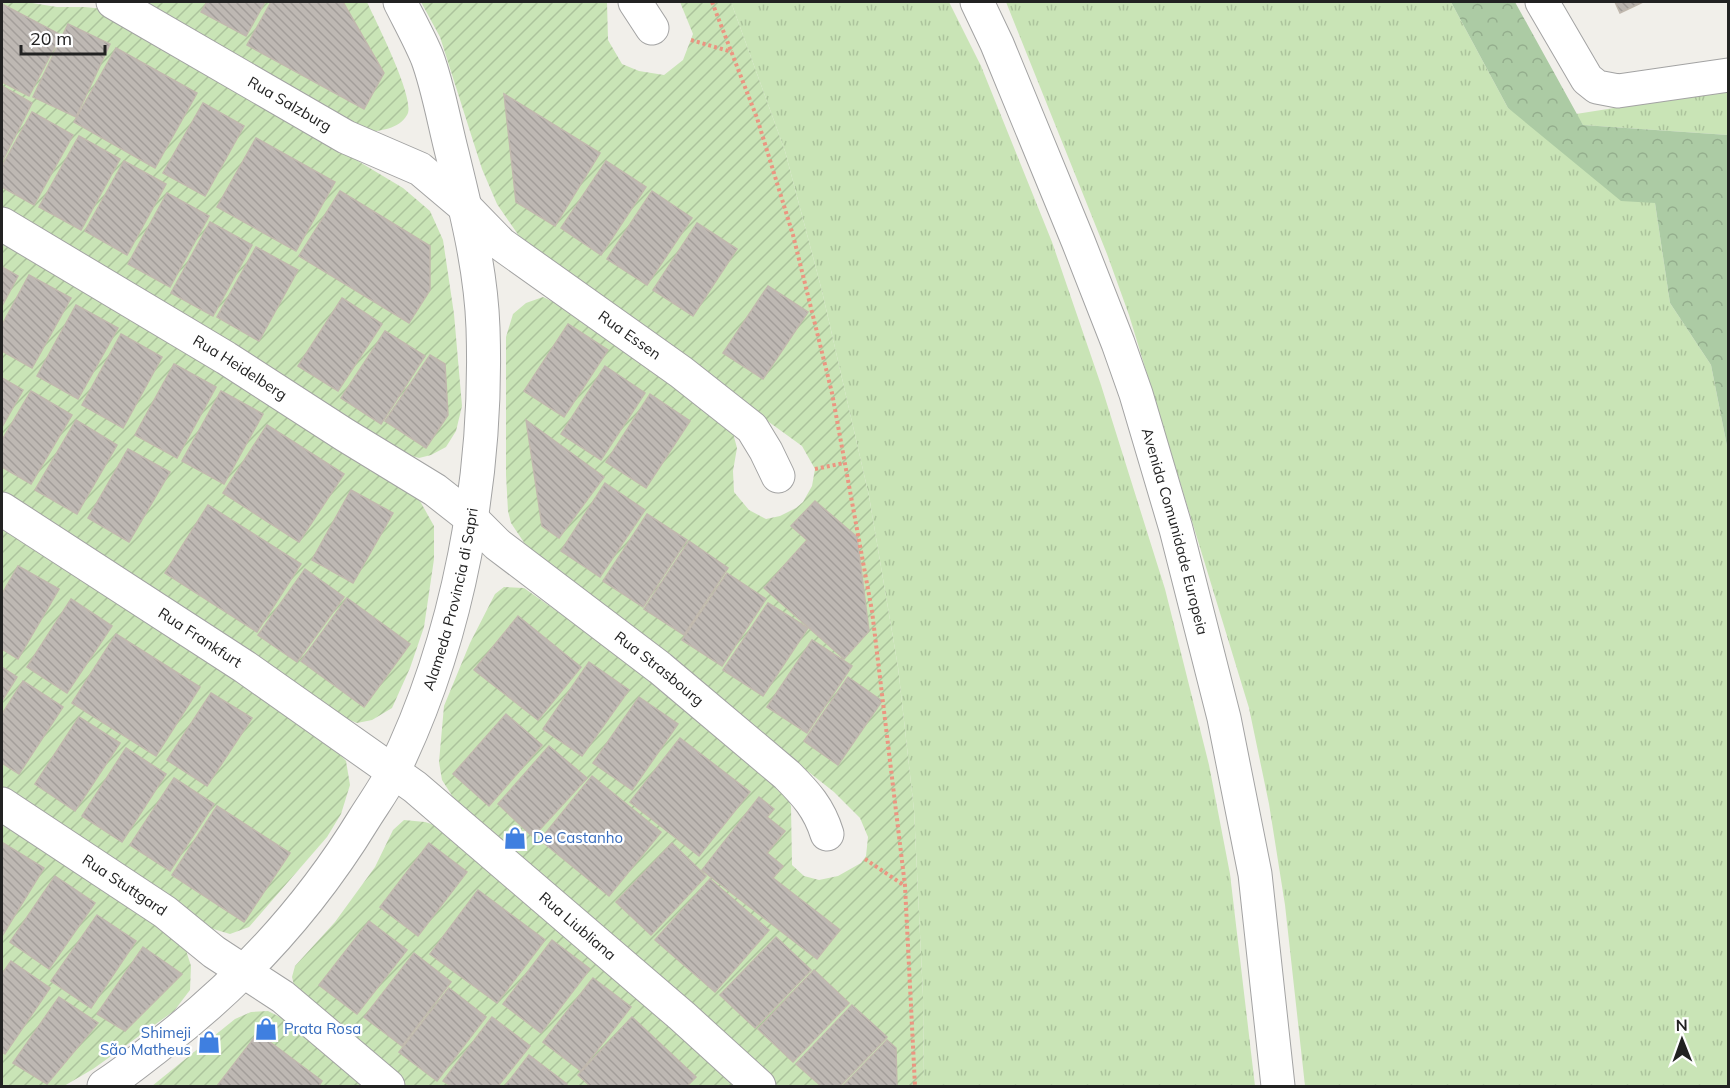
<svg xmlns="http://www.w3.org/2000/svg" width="1730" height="1088" viewBox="0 0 1730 1088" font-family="Mulish,sans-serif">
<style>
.grass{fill:url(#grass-tufts)}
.forest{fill:url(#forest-crowns)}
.garden{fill:url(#garden-furrows)}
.building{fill:url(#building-back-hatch);stroke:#c1b8ae;stroke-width:1.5}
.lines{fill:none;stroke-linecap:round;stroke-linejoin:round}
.minor-casing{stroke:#a3a3a3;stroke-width:35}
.path{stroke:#eb9581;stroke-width:4;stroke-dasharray:3 3;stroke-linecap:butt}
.minor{stroke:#fff;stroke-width:33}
.labels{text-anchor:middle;stroke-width:4.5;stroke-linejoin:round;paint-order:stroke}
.street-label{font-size:15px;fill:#222;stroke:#fff}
.shop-label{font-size:15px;fill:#366cbe;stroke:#fff;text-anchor:start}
</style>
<defs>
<pattern id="grass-tufts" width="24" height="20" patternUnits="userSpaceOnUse" patternTransform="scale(1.5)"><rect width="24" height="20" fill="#c9e4b6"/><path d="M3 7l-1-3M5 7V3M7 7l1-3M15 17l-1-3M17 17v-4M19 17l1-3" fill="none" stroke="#acc39c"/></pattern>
<pattern id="forest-crowns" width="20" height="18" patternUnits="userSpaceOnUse" patternTransform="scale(1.5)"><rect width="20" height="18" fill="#accba4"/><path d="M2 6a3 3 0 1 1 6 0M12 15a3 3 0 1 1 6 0" fill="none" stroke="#94ae8d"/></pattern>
<pattern id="garden-furrows" width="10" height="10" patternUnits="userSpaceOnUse" patternTransform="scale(1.5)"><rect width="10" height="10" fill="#c9e4b6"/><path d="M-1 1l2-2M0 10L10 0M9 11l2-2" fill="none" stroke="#acc39c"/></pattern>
<pattern id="building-back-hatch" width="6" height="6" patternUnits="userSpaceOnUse" patternTransform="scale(1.5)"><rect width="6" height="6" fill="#beb8b3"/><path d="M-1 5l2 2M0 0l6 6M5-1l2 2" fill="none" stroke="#a39e9a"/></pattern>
</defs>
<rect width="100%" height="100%" fill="#f1efea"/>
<g class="grass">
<polygon points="731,2 949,2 981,66 1052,242 1101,385 1165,589 1209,765 1230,874 1255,1086 924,1086 923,996 914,810 898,667 869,496 822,291 785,151"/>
<polygon points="1006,2 1451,2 1508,108 1655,203 1670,303 1711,365 1728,451 1728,1086 1305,1086 1285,905 1269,804 1249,708 1129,315 1107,254"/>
<polygon points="1728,90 1728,135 1583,125 1576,114"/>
</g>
<polygon class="forest" points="1451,2 1515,2 1583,125 1728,135 1728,451 1711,365 1670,303 1655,203 1621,201 1508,108"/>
<g class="garden">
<polygon points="2,2 26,2 57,7 85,7 104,9 403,188 430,211 443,240 454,314 462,406 456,431 446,447 431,455 419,458 395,451 2,208"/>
<path d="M136,2H367C375,20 417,101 407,115C399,129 380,131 365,132Z"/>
<polygon points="421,2 607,2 608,40 622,64 639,71 664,75 683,60 693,34 680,2 731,2 785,151 822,291 869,496 898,667 914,810 923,996 924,1086 778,1086 653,973 467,819 442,780 439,762 444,706 470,643 495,594 504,587 524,588 652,678 786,794 791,806 792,865 804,876 819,880 838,876 861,863 866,856 868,837 860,818 834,792 567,581 525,544 511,523 508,511 506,475 506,337 513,314 526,303 543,297 581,315 733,433 737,448 733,471 734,492 749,510 766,519 780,516 796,508 803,502 812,486 815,469 802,446 561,271 519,236 497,204 482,169 440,37"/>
<polygon points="2,239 383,473 420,501 434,526 434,559 424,627 410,668 392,708 372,720 357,723 339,716 2,492"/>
<polygon points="2,526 98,585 328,742 346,761 350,785 341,814 327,837 249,927 230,934 210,928 2,788"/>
<polygon points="2,820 184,944 191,966 190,990 174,1011 93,1069 64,1086 5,1086 2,1084"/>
<polygon points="404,820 425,822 444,828 743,1086 407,1086 302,998 295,989 292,977 295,966 335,922 375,867 393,830"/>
<polygon points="268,1011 290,1022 367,1086 152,1086 235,1019 251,1012"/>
</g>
<g class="building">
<polygon points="207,2 265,2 246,36 201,12"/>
<polygon points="271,2 343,2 384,73 364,109 247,45"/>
<polygon points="1615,2 1643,2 1620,13"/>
<polygon points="2,4 61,35 29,96 2,82"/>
<polygon points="68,24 110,44 76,117 33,97"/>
<polygon points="116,48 197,93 155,168 74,122"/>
<polygon points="2,86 32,103 2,162"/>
<polygon points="504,94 600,153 555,226 516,202"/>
<polygon points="203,103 244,126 205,196 163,173"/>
<polygon points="32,112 73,135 34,205 2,187 2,166"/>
<polygon points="79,136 120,159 81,230 39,207"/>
<polygon points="256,138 335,182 296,251 217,207"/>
<polygon points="124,161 166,184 127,255 85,231"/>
<polygon points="606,161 646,187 601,255 561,228"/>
<polygon points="340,191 430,246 430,290 409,323 299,256"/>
<polygon points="652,191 692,218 647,285 607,259"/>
<polygon points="167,193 209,216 170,287 128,264"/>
<polygon points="210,222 252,245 213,316 171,293"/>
<polygon points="697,223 737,249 693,316 653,290"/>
<polygon points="256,247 298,270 259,341 217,317"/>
<polygon points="2,267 18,276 2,306"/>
<polygon points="29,275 71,298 32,368 2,351 2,325"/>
<polygon points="768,286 808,312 763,379 723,353"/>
<polygon points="342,298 382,324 338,391 298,366"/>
<polygon points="76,305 118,328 78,399 37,376"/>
<polygon points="568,324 608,350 564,417 524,391"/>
<polygon points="385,331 425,356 381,424 341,398"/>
<polygon points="121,334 162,357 123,428 82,405"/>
<polygon points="430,355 445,364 448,415 426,448 385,421"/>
<polygon points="174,364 216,387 177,458 135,435"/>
<polygon points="605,366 645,393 601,460 561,434"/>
<polygon points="2,378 23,390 2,427"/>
<polygon points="31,391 72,415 31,484 2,467 2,440"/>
<polygon points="221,391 263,414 224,484 182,461"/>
<polygon points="650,394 690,421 646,488 606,462"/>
<polygon points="76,420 117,445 77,514 35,490"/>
<polygon points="526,420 604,477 559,538 542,526"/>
<polygon points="267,425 344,474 299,542 223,493"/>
<polygon points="128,449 170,472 129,542 88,518"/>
<polygon points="605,483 645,510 600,577 561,551"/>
<polygon points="351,490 393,513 353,583 312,560"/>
<polygon points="815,501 857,537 869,631 844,659 764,588 807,540 791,526"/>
<polygon points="208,505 301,564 257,632 165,573"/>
<polygon points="647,514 687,540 643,607 603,581"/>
<polygon points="689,541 728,568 684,635 644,609"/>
<polygon points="18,566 59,589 18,659 2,649 2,594"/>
<polygon points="305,569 344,597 297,662 258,635"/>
<polygon points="727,573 766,599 722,666 682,640"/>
<polygon points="347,598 410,644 364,707 301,661"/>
<polygon points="71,599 112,626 67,693 27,667"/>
<polygon points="768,603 808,628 763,696 723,670"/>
<polygon points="518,616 581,667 538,720 474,670"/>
<polygon points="116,634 200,687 156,756 72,703"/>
<polygon points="812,640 852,666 807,733 767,707"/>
<polygon points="589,662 629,690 582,756 543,729"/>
<polygon points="2,667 17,677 2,701"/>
<polygon points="848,677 882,701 838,765 804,741"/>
<polygon points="23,681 63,707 19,774 2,763 2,714"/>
<polygon points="211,693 252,718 207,786 167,760"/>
<polygon points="639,697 678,724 632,790 593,763"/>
<polygon points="506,714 542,745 489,806 453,774"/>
<polygon points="79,717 120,743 75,811 35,784"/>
<polygon points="680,738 750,792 699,856 630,802"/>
<polygon points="549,746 587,778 533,837 498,804"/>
<polygon points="126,748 166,774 122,842 82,816"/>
<polygon points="592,776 661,832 609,896 540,840"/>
<polygon points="174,778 214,804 170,871 130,845"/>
<polygon points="759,797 774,809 767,817 785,831 767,853 783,866 773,878 840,930 817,959 702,870"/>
<polygon points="217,806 290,853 244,922 172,875"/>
<polygon points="3,843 44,868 2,936 2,846"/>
<polygon points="429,843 467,872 418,936 380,907"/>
<polygon points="672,843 706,876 651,935 616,902"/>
<polygon points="55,876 95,903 49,969 10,942"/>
<polygon points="710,879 769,930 715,992 655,940"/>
<polygon points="478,890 545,940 497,1003 430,954"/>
<polygon points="97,915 136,941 91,1008 51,981"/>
<polygon points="369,921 407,950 357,1014 319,985"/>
<polygon points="776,937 811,970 755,1028 720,995"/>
<polygon points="552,940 590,969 541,1033 503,1004"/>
<polygon points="143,947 182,974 125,1031 97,1014"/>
<polygon points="414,953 451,982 402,1046 364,1017"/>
<polygon points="11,961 50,988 5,1054 2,1052 2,974"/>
<polygon points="814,970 849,1003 793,1062 758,1029"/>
<polygon points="593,978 631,1007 581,1071 543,1042"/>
<polygon points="449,988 486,1017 437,1081 399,1052"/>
<polygon points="59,997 98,1023 47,1084 13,1063"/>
<polygon points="852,1005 887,1037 840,1086 821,1086 796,1064"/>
<polygon points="492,1017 530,1046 498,1086 451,1086 443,1081"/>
<polygon points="632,1017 696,1077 687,1086 590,1086 578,1075"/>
<polygon points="258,1033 322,1081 319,1086 217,1086"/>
<polygon points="887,1040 896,1048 897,1086 843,1086"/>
<polygon points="529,1055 567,1084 566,1086 505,1086"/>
</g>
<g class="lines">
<g class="minor-casing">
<g id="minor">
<path id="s1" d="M113,2L346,137L420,169L465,207L501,244L681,372L752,428L766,451L778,476"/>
<polyline points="635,2 652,28"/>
<path id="s2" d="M977,2L997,44L1078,241L1118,343L1136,394L1176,529L1224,718L1255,874L1278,1086"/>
<polyline points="1542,2 1587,79 1597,87 1618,91 1728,75"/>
<path id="s3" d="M2,224L226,358L345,435L435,490L472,519L497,544L660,668L787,775C806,794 819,808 827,834"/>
<path id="s4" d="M2,509L245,667L415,787L682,1016L759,1086"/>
<path id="s5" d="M2,804L165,912L214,952L283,997L388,1086"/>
<path id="s6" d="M104,1086C123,1074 140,1060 158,1046C242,982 309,909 364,819C374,803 385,788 393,772C459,638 488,476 483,328C481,269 466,210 452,153C444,122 438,86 427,57C419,38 409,20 400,2"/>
</g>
</g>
<g class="path">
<polyline points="712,2 757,118 793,235 832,393 872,611 905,886 915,1086"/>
<polyline points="691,40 732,52"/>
<polyline points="815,469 844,463"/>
<polyline points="865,859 905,886"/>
</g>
<use href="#minor" class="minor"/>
</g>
<defs>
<g id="shop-bare" transform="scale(1.8)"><path d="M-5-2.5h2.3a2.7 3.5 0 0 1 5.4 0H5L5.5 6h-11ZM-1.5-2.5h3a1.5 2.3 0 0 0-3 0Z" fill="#3f7fe0" stroke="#fff" stroke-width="2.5" paint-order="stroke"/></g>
</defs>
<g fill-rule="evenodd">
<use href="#shop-bare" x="515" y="838"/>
<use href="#shop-bare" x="266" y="1029"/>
<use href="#shop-bare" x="209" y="1042"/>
</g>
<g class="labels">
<g class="street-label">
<text dy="5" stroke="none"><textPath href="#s1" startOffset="204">Rua Salzburg</textPath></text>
<text dy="5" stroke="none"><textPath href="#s1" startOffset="618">Rua Essen</textPath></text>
<text dy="5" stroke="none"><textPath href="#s3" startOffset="278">Rua Heidelberg</textPath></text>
<text dy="5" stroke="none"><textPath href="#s2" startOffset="566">Avenida Comunidade Europeia</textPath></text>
<text dy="5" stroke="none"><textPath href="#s6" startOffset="614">Alameda Provincia di Sapri</textPath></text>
<text dy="5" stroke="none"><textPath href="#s4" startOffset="236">Rua Frankfurt</textPath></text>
<text dy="5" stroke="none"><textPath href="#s3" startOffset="795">Rua Strasbourg</textPath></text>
<text dy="5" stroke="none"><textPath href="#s5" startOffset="147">Rua Stuttgard</textPath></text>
<text dy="5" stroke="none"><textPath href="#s4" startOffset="712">Rua Liubliana</textPath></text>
</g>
<g class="shop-label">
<text x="533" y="843">De Castanho</text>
<text x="284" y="1034">Prata Rosa</text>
<text x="191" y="1038" text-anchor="end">Shimeji<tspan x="191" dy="17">São Matheus</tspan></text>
</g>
</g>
<rect width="1730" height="1088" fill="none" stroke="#222222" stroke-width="6"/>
<g transform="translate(1682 1040) rotate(359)" stroke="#ffffff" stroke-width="4.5" paint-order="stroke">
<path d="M0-4.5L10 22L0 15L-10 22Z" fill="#222222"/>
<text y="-9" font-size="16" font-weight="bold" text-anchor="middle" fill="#222222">N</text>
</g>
<path d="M21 45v9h84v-9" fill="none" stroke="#222222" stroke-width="3"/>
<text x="30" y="45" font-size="18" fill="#222222" stroke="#ffffff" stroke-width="4.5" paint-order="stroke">20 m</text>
</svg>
